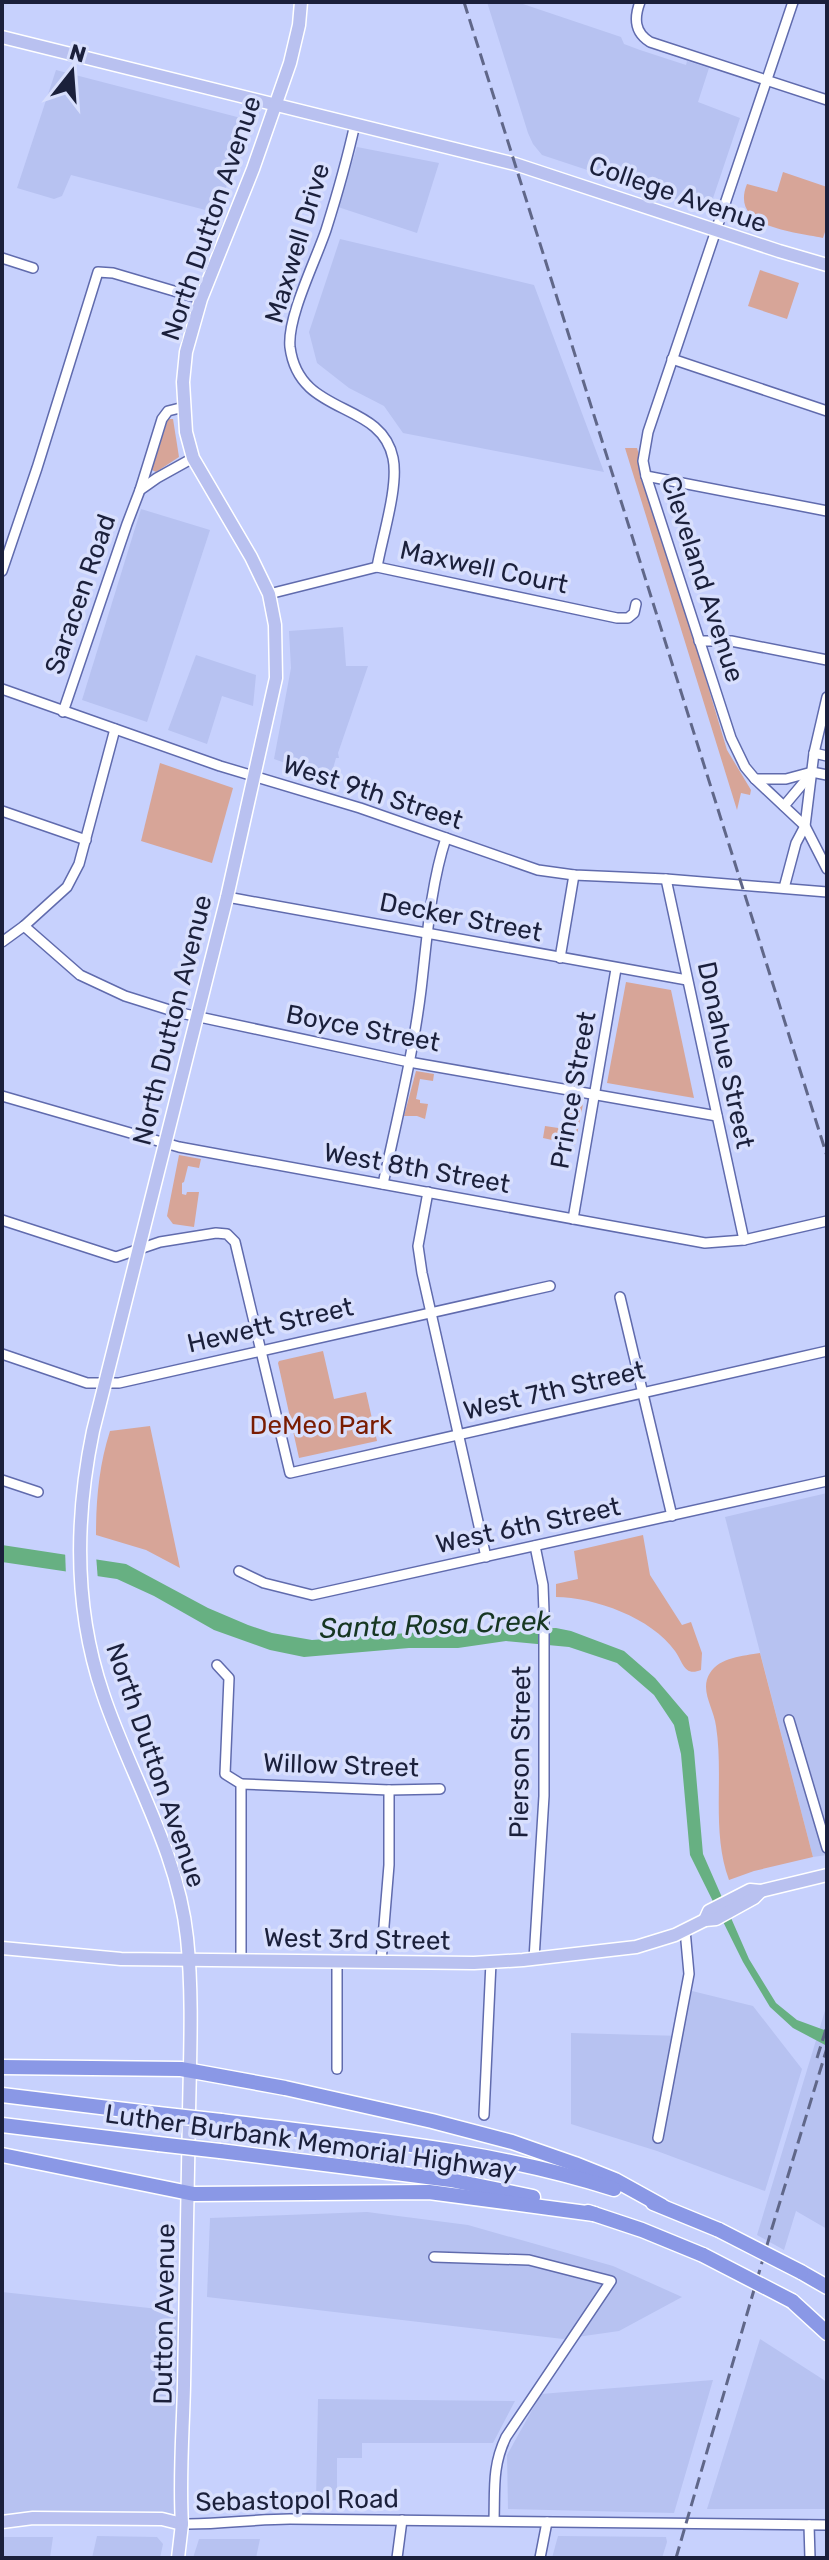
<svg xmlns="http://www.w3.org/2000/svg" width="829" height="2560" viewBox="0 0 829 2560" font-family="Rubik,sans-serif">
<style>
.built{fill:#b7c2f1}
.green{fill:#d7a598}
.water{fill:#67b082}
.pier{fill:#c7d1fd}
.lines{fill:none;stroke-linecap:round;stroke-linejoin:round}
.minor-casing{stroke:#606bad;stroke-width:12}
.major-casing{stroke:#fff;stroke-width:15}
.highway-casing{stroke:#fff;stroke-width:17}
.minor{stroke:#fff;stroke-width:9}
.major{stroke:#b9c1f0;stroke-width:12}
.highway{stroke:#8a98e6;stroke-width:14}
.rail{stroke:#606789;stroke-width:3;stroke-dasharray:12 6;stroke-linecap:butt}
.highway-bridge-casing{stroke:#fff;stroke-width:17;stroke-linecap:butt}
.highway-bridge{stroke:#8a98e6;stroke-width:14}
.labels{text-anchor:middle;stroke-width:7;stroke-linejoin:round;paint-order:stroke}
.street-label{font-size:26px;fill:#1b203b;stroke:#d8dffd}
.park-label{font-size:26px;fill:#791c02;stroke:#d8dffd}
.water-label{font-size:28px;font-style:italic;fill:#173723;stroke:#d8dffd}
</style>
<rect width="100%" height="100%" fill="#c7d1fd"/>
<g class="built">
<polygon points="487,2 517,2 621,37 624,44 640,50 686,65 687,61 709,68 698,102 740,118 710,207 705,209 542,155 533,144 528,133"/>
<polygon points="56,70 241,118 249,123 217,213 71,175 62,196 54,199 17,188"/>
<polygon points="357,147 439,163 417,233 338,207"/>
<polygon points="340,239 534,285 604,472 403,433 384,406 349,388 317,363 309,332"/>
<polygon points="141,509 210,530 147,722 82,700"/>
<polygon points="343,627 346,666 368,666 338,753 339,758 336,758 330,779 274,759 291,668 289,631"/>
<polygon points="196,655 256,675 253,706 222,696 207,744 168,730"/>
<polygon points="827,1493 827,1855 813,1857 725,1517"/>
<polygon points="692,1991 753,2006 802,2069 765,2191 657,2151 571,2124 571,2033 682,2036"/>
<polygon points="827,2004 827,2229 796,2211 784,2250 757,2235"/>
<polygon points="367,2212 468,2225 613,2266 682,2297 619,2331 563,2339 207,2297 210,2218"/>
<polygon points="2,2292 186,2312 178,2522 2,2520"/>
<polygon points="760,2339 827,2382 827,2509 707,2509"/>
<polygon points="713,2380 674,2513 508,2509 507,2455 541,2394"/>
<polygon points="318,2399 515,2401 493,2443 362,2443 362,2458 337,2458 337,2500 316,2501"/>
<polygon points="97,2536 157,2537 163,2544 160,2558 92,2558"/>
<polygon points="558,2536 666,2537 667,2542 662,2558 552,2558"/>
<polygon points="2,2537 53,2537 50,2558 2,2558"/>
<polygon points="199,2539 260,2539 256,2558 193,2558"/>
</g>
<g class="green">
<path d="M783,172L827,187V226L823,238C795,232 729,228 747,184L777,192Z"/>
<polygon points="760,270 799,283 787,319 748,306"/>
<polygon points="168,419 173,419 179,457 156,472 152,470"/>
<polygon points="625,448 637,448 727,750 751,790 750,795 741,793 737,810"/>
<polygon points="160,763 233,788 212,863 141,841"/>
<polygon points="626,982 671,990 694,1098 607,1083"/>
<polygon points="416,1071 434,1074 433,1081 420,1079 416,1099 420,1100 420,1103 428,1104 425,1119 417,1116 404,1116"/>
<polygon points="570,1101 583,1104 575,1145 543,1138 545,1126 565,1129"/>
<polygon points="179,1155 201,1159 199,1168 188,1166 184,1182 182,1183 182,1194 186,1195 187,1192 199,1192 194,1227 173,1224 167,1216"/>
<polygon points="323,1351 334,1399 366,1392 377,1441 299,1458 278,1363 279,1361"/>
<path d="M150,1426L180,1568L146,1550L96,1535C96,1500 99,1465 110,1431Z"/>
<path d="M643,1535L650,1575L682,1625L691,1622L702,1653L701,1670C684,1677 683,1662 675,1651C652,1618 594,1597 556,1597V1584L578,1579L574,1551Z"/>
<path d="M760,1653L813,1857L754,1871L729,1880C711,1831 724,1777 716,1726C714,1708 699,1690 710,1673C720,1657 743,1656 760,1653Z"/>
</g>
<polygon class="water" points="2,1545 126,1564 208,1608 248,1625 272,1633 312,1640 449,1630 556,1628 571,1631 624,1651 655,1678 688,1717 694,1751 703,1854 749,1959 776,2003 797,2020 827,2031 827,2046 793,2028 770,2007 743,1962 690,1855 681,1754 674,1725 654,1695 617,1663 569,1647 506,1641 458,1648 409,1648 304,1657 270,1650 214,1630 154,1596 117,1579 2,1562"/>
<polygon class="pier" points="65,1550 96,1555 98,1581 66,1576"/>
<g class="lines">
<g class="minor-casing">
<g id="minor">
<path d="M640,2C634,18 634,32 650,42L827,100"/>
<polyline points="793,2 648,432 643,461 646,476 731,738 745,767 755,779 805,826 827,869"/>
<path d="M355,124C347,160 337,195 326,230C316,260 287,317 290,347C299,418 381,399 393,458C399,486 382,538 377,567"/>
<polyline points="2,258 33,268"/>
<polyline points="672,359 827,411"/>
<polyline points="646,476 827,511"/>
<polyline points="140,490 162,419 168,411 184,407"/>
<polyline points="2,571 37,468 98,272 113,273 201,299"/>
<polyline points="269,594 377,567 617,618 628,618 634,613 636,604"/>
<polyline points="699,641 731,641 827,660"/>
<polyline points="2,689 220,766 360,808 538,870 574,875 666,879 827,892"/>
<polyline points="63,712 127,524 140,490 157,478 193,458"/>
<polyline points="814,753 827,756"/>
<polyline points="755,779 786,779 812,772 827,775"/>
<polyline points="784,806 810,775"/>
<polyline points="2,811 86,840"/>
<polyline points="666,879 744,1240"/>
<polyline points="784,888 796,843 805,826 814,753 827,697"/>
<polyline points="227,897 687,980"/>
<polyline points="24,926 80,975 125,996 176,1012 409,1062 717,1116"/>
<polyline points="2,942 24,926 67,887 79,864 115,729"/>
<polyline points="560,958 574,875"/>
<polyline points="2,1096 179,1147 705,1243 744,1240 827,1221"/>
<path d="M383,1184C397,1119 413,1055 421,990C427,940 430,887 446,838"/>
<polyline points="428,1192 418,1246 422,1273 486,1557"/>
<polyline points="573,1219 616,969"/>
<polyline points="2,1220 116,1257 160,1242 216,1233 227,1234 235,1242 290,1473 827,1351"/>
<polyline points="620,1297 672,1516"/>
<polyline points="2,1354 87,1383 119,1383 550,1286"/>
<polyline points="2,1480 38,1492"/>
<polyline points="239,1571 264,1583 312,1595 827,1481"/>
<polyline points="217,1665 229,1678 225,1774 241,1784 241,1959"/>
<polyline points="789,1720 827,1848"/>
<polyline points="241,1784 389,1790 440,1789"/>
<polyline points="534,1959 544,1796 544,1612 543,1585 535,1546"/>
<polyline points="337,1961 337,2069"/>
<polyline points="381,1962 389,1865 389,1790"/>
<polyline points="484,2115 491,1962"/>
<polyline points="658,2138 689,1974 685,1930"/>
<path d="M434,2257L529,2260L611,2281L506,2437C492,2466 495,2489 494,2520"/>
<path d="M182,2524C218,2525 253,2519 290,2519L827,2525"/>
<polyline points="809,2525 810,2558"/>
<polyline points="397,2558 402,2520"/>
<polyline points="540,2558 547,2522"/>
</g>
</g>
<g class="major-casing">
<g id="major">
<polyline points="2,37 515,164 779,251 827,265"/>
<polyline points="705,1920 709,1911 750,1890 761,1891 827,1875"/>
<polyline points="2,1948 121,1959 474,1963 523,1960 636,1947 675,1935 705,1920 716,1919 754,1898 761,1891"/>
<polyline points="2,2522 33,2518 162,2519 182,2524"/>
<path d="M178,2558L182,2524C179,2478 183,2431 184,2385C186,2295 188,2204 189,2113C190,2055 193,1996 187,1938C178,1851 130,1775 103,1694C74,1609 75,1518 93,1431L227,897L276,678L275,625L269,594L251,557L193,458L186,432L183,382L186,352L201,299L253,169L290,63L299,25L301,2"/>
</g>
</g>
<g class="highway-casing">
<g id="highway">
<polyline points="2,2067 181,2069 285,2088 432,2121 512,2142 575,2164 615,2180 662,2206"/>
<polyline points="2,2095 158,2114"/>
<path d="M221,2121C353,2138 487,2148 614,2189"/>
<polyline points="2,2125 158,2144"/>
<polyline points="220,2151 451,2180 533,2197"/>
<polyline points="2,2155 194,2194 429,2192 594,2214"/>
<polyline points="653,2203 719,2230"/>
<polyline points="588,2212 642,2230 703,2255"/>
<polyline points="801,2272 827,2287"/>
<polyline points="792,2301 827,2333"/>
</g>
</g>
<use href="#minor" class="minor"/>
<use href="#major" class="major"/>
<use href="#highway" class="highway"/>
<g class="rail">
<polyline points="464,2 827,1156"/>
<polyline points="817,2058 827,2026"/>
<polyline points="676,2558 772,2228 827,2048"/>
</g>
<g class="highway-bridge-casing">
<g id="highway-bridge">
<polyline points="158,2114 221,2121"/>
<polyline points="158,2144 220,2151"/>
<polyline points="719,2230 801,2272"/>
<polyline points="703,2255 792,2301"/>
</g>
</g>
<use href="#highway-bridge" class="highway-bridge"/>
</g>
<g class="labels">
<g class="street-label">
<text transform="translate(678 194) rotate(19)" y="9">College Avenue</text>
<text transform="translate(211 218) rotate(-71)" y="9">North Dutton Avenue</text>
<text transform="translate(297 243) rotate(-73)" y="9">Maxwell Drive</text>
<text transform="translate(484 567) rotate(12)" y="9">Maxwell Court</text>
<text transform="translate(703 579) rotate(72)" y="9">Cleveland Avenue</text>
<text transform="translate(80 594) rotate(-71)" y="9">Saracen Road</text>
<text transform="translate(373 792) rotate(18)" y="9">West 9th Street</text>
<text transform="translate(461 917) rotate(11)" y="9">Decker Street</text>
<text transform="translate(172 1020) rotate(-76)" y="9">North Dutton Avenue</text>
<text transform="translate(363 1028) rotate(11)" y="9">Boyce Street</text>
<text transform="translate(726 1055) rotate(78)" y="9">Donahue Street</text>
<text transform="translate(573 1090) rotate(-80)" y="9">Prince Street</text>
<text transform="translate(417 1168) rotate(10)" y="9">West 8th Street</text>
<text transform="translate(270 1325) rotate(-13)" y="9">Hewett Street</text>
<text transform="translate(554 1390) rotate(-13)" y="9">West 7th Street</text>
<text transform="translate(528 1525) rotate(-12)" y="9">West 6th Street</text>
<text transform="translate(520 1752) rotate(-89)" y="9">Pierson Street</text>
<text transform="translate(156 1765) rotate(71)" y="9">North Dutton Avenue</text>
<text transform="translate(341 1765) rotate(2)" y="9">Willow Street</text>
<text transform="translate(357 1939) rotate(1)" y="9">West 3rd Street</text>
<text transform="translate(311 2142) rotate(8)" y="9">Luther Burbank Memorial Highway</text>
<text transform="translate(164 2314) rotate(-89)" y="9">Dutton Avenue</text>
<text transform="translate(297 2500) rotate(-1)" y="9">Sebastopol Road</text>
</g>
<g class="park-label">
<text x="321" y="1434">DeMeo Park</text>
</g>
<g class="water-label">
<text transform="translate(435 1624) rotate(-2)" y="10">Santa Rosa Creek</text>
</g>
</g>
<rect width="829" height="2560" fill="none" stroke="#1b203b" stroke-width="8"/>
<g transform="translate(72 72) rotate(17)" stroke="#d8dffd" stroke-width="6" paint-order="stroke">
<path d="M0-6L14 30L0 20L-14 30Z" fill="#1b203b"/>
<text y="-12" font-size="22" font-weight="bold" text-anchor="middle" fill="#1b203b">N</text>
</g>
</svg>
